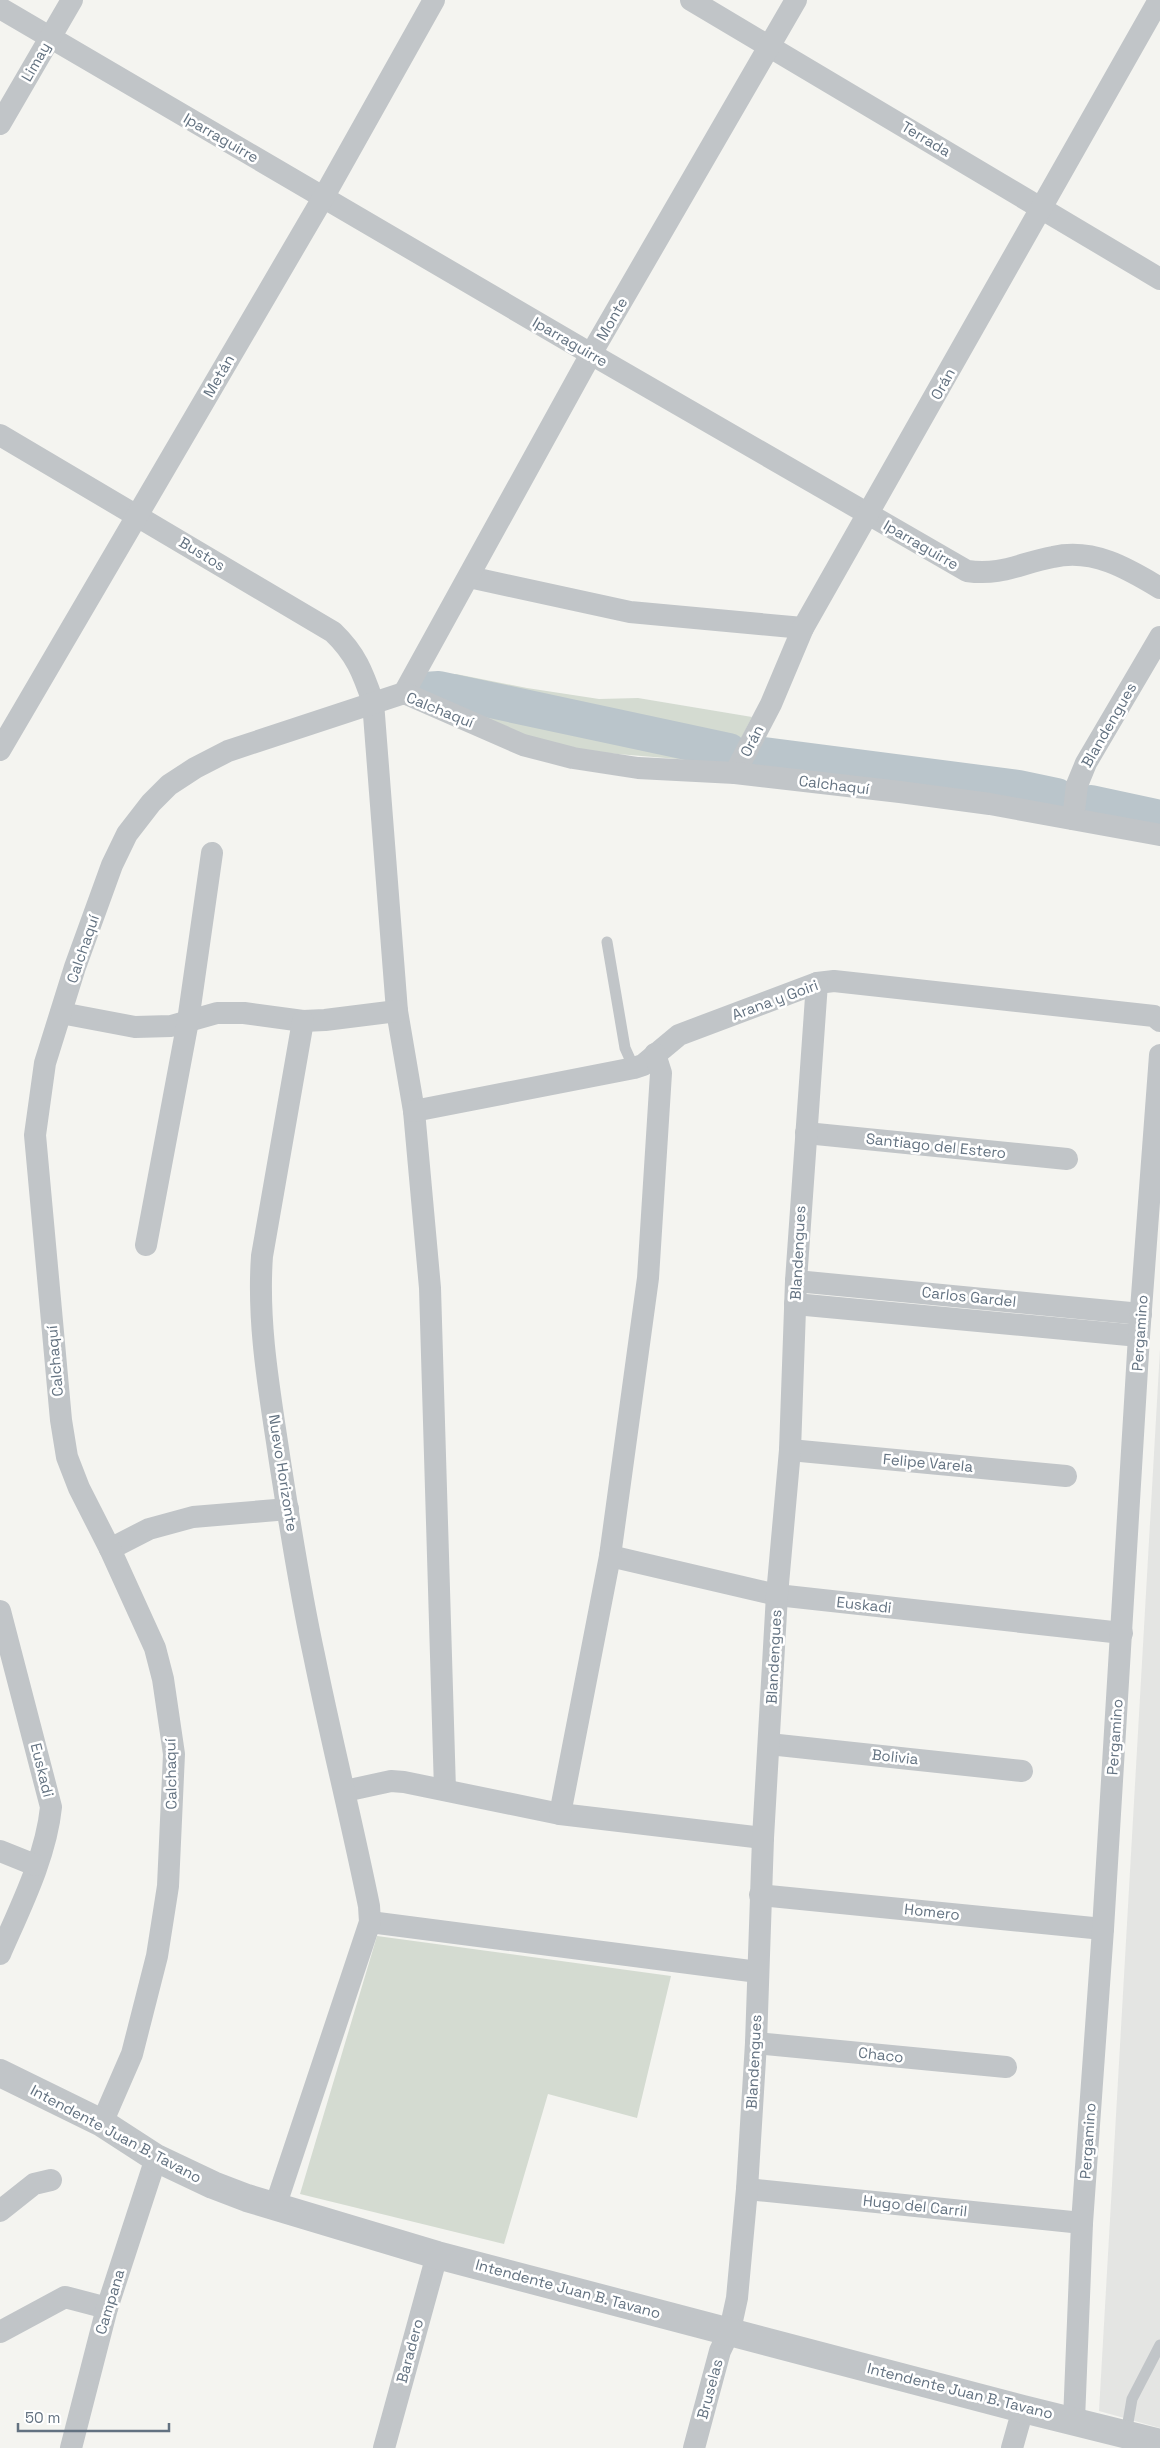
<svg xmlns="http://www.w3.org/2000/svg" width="1160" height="2448" viewBox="0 0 1160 2448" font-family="'Space Grotesk',sans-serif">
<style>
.built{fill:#e4e5e3}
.green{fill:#d4dbd1}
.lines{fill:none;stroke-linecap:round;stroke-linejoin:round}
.river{stroke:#bac5cb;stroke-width:36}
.service{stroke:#c1c5c8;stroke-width:11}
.minor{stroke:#c1c5c8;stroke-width:22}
.tertiary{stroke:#c1c5c8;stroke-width:28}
.labels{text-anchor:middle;stroke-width:5;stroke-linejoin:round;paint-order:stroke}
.street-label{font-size:15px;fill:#637281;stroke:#fff}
</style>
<rect width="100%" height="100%" fill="#f4f4f0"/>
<polygon class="built" points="1160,1349 1160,2428 1099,2411"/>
<g class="green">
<polygon points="456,674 527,688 599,699 638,698 752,717 731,759 714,762 569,750 504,729 430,695 427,681"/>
<polygon points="377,1936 671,1976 637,2118 548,2094 504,2244 300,2194"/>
</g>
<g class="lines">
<g class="river">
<polyline points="424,690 439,689 729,751"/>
<polyline points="764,755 1019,788 1057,796"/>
<polyline points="1091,803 1160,818"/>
</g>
<g class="service">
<polyline points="607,942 625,1048 634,1068"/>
<polyline points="1126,2434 1132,2399 1160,2345"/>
</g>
<g class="minor">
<polyline points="691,0 1160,279"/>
<path d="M0,8L591,354L967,571C1002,576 1020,563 1053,557C1093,548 1127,568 1160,588"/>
<polyline points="0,124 72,0"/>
<path d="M0,435L333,632C356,654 363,673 373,702L397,1011L414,1111L430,1288L445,1790"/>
<polyline points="469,577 630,612 803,628"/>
<polyline points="404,693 591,354 796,0"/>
<polyline points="0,750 323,198 434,0"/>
<polyline points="735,773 771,704 803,628 1159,0"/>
<polyline points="1073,819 1077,785 1086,763 1160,637"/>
<polyline points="61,1013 135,1027 171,1026 217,1013 244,1013 303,1021 325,1020 397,1011"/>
<polyline points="414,1111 634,1068 643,1065 679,1035 817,983 834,981 1154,1016 1160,1021"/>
<polyline points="806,1133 1067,1159"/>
<polyline points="146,1245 188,1021 212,853"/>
<polyline points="796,1281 1141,1314"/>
<polyline points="795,1304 1139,1336"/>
<polyline points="790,1450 1066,1476"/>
<polyline points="110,1549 149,1529 193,1517 288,1509"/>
<polyline points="610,1556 777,1595 1122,1633"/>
<path d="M0,1611L51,1807C46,1857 20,1908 0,1954"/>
<polyline points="769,1744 1022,1771"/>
<polyline points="345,1791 391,1781 404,1782 560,1814 763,1838"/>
<polyline points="560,1814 610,1556 648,1278 661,1073 655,1054"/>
<polyline points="0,1851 35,1865"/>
<polyline points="760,1895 1103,1929"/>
<polyline points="370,1922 758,1972"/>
<polyline points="756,2043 1006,2067"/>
<polyline points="102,2123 132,2054 157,1956 168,1886 174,1754 163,1679 155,1648 110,1549 79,1488 67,1457 61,1420 35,1135 45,1063 75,967 112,865 127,834 151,803 169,785 195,768 228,751 404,693 523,745 573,758 638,768 735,773 900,792 990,804 1160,835"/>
<polyline points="747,2189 1082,2223"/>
<path d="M275,2207L370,1922L369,1906C352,1822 331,1739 314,1655C300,1591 290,1526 280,1462C270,1394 257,1325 262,1256L303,1021"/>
<polyline points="0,2211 34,2184 51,2180"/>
<polyline points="0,2332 65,2297 107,2308"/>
<polyline points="1074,2420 1082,2223 1103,1929 1139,1336 1160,1055"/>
<polyline points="71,2448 107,2308 156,2158"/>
<polyline points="384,2448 437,2255"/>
<polyline points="694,2448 720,2351 730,2330 737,2298 747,2189 756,2043 763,1838 777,1595 790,1450 796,1281 817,983"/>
<polyline points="1012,2448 1023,2409"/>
</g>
<polyline class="tertiary" points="0,2073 102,2123 156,2158 213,2185 247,2198 437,2255 1023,2409 1160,2443"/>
</g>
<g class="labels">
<g class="street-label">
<text transform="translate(36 62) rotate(-60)" y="5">Limay</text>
<text transform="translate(221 138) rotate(30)" y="5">Iparraguirre</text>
<text transform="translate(926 139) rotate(31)" y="5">Terrada</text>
<text transform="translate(612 319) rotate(-60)" y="5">Monte</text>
<text transform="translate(570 342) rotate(30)" y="5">Iparraguirre</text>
<text transform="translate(219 376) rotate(-60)" y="5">Metán</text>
<text transform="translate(943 384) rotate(-61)" y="5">Orán</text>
<text transform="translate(921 545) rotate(30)" y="5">Iparraguirre</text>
<text transform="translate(202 554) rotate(31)" y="5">Bustos</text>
<text transform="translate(440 710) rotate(22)" y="5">Calchaquí</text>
<text transform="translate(1109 725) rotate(-60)" y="5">Blandengues</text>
<text transform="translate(752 741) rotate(-63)" y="5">Orán</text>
<text transform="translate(834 785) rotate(7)" y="5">Calchaquí</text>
<text transform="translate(83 949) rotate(-71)" y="5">Calchaquí</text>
<text transform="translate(775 1000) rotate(-20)" y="5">Arana y Goiri</text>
<text transform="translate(936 1146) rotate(6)" y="5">Santiago del Estero</text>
<text transform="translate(798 1253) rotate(-87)" y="5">Blandengues</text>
<text transform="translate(969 1297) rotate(6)" y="5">Carlos Gardel</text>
<text transform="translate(1140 1333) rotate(-86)" y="5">Pergamino</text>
<text transform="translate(55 1361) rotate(-95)" y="5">Calchaquí</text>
<text transform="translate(928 1463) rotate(5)" y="5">Felipe Varela</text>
<text transform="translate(283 1473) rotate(81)" y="5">Nuevo Horizonte</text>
<text transform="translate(864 1605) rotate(6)" y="5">Euskadi</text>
<text transform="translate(774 1657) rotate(-87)" y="5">Blandengues</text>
<text transform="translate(1115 1737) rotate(-86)" y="5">Pergamino</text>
<text transform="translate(895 1757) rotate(6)" y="5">Bolivia</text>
<text transform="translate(42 1770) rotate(76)" y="5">Euskadi</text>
<text transform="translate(171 1774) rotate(-91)" y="5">Calchaquí</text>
<text transform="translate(932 1912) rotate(6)" y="5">Homero</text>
<text transform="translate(881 2055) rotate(6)" y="5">Chaco</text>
<text transform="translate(754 2062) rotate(-87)" y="5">Blandengues</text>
<text transform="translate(116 2134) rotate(28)" y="5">Intendente Juan B. Tavano</text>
<text transform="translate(1088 2141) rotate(-86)" y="5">Pergamino</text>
<text transform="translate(915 2206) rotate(6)" y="5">Hugo del Carril</text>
<text transform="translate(568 2289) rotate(15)" y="5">Intendente Juan B. Tavano</text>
<text transform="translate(110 2302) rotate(-73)" y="5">Campana</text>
<text transform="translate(410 2351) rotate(-75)" y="5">Baradero</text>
<text transform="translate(710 2389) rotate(-75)" y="5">Bruselas</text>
<text transform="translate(960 2391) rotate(14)" y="5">Intendente Juan B. Tavano</text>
</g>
</g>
<path d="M18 2423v8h151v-8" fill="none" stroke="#637281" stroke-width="2.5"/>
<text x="25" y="2423" font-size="15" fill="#637281" stroke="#ffffff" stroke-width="4" paint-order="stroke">50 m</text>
</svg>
